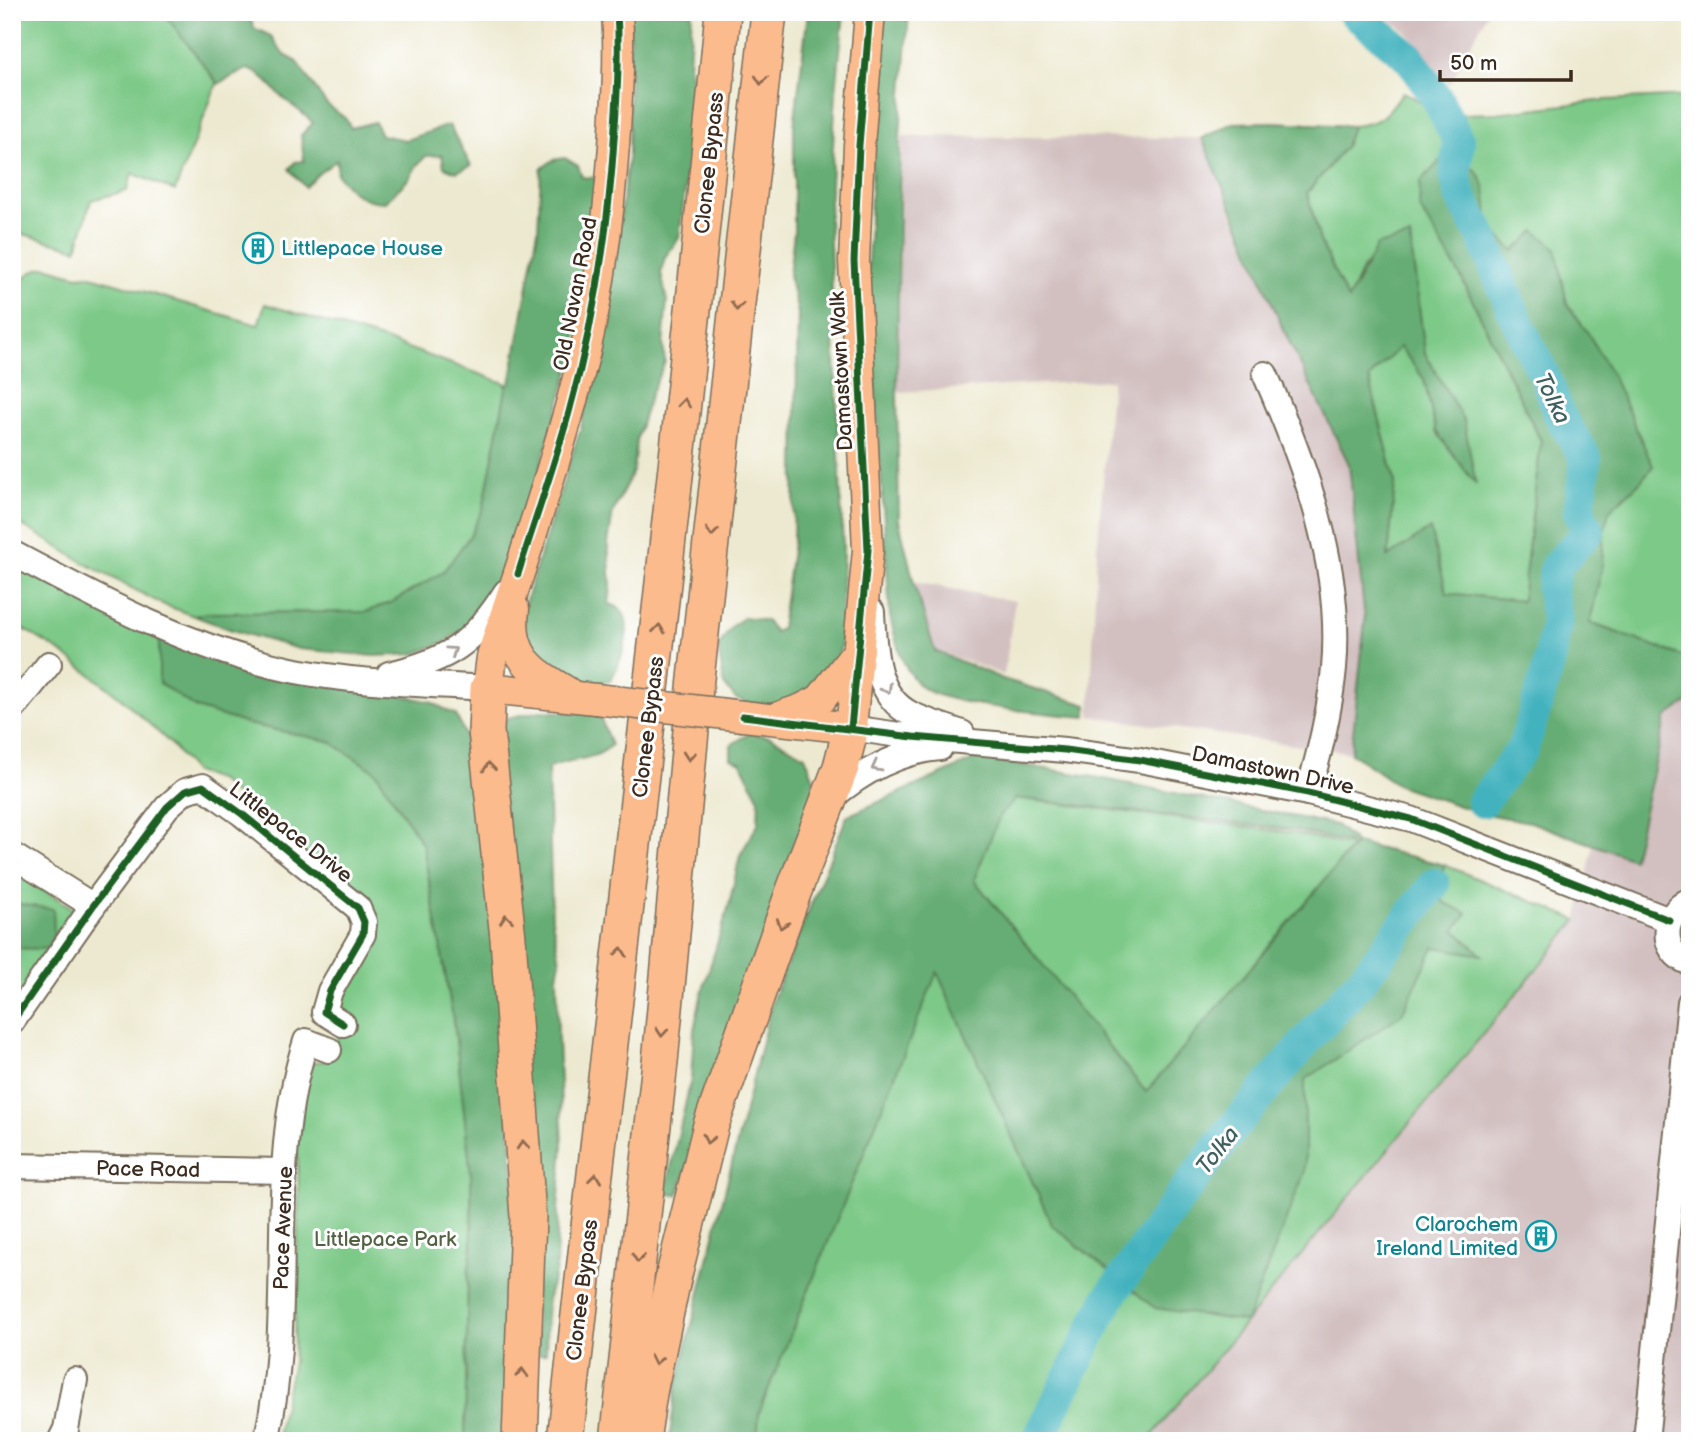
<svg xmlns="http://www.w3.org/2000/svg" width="1702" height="1453" viewBox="0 0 1702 1453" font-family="'Balsamiq Sans',sans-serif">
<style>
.industrial{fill:#d2bfc0}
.green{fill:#7dc988;stroke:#5c7a53;stroke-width:2}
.forest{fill:#66ad74;stroke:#506c49;stroke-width:2;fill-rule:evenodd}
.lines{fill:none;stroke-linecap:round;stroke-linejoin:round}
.river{stroke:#43b2be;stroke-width:32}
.minor-casing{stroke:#796d5c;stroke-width:28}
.major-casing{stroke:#796d5c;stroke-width:33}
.highway-casing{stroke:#796d5c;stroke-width:38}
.minor{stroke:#fff;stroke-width:24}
.major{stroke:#fbbb8d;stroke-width:30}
.highway{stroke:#fbbb8d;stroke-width:35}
.major-bridge-casing{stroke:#796d5c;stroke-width:33;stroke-linecap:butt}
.major-bridge{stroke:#fbbb8d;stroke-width:30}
.cycleway-casing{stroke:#fff;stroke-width:11}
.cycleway{stroke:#1b5e20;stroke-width:7}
.oneway{stroke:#916b50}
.oneway2{stroke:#a79f9a}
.labels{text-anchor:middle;stroke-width:6;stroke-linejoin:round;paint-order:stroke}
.street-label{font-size:21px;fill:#3b2a1e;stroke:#fff}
.culture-label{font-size:21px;fill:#0d838f;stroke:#fff;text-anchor:start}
.park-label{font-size:21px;fill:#526243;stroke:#fff}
.water-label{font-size:23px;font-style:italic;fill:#3e605e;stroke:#fff}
</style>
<rect width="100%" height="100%" fill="#fff"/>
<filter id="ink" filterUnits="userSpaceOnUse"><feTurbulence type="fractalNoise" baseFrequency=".0143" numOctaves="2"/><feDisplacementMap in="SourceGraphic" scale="14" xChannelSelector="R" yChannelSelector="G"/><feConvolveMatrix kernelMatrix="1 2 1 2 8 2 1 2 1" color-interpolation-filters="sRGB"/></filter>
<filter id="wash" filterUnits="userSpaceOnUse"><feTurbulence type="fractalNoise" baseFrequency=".00686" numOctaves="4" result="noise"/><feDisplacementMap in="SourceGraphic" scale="28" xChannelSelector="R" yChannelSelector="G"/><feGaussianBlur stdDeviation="1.57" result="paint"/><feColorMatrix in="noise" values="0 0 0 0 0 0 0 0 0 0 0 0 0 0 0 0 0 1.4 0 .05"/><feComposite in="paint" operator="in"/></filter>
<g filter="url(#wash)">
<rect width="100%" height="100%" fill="#ede9d0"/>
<g class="industrial">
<polygon points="1379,12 1488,12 1450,84 1407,32"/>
<polygon points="902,136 1202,138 1233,216 1283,329 1349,464 1365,621 1351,753 1090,716 1097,550 1112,380 898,392"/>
<polygon points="1690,546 1690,1441 1148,1441 1577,920 1658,556"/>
<polygon points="915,582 1015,601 1004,675 936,650"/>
</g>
<g class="green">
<polygon points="12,12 202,12 241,53 216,86 175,191 132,173 127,191 91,200 77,249 12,231"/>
<path d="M1403,92C1435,105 1442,131 1449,162L1440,161L1419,207L1461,277L1541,441L1522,601L1446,593L1388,558L1395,482L1369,377L1400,347L1424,379L1436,432L1464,421L1425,354L1410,237L1363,267L1348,301L1320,241L1307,193L1345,147L1352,126C1382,124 1386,115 1403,92Z"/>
<polygon points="1690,96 1690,659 1590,623 1593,510 1468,190 1463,114 1496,113 1606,100"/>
<path d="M46,267L78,276L88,275L258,325L265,304L388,341L507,384L483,509L470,536L443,572L392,602L366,612L207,613L194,616L162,604L86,564L12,519V300C20,283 26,270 46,267Z"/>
<polygon points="12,564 159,638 248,724 329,741 376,772 423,845 455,1030 471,1175 472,1245 468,1276 465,1441 276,1441 293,1362 299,1199 297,1137 310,1067 314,1062 327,1061 349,1014 338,1005 337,995 371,921 220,781 194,772 170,743 120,697 58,650 12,622"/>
<polygon points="948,790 1293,833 1352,846 1117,1141 1120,1252 1026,1441 691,1441"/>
<polygon points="1445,865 1577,920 1148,1441 1048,1441 1057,1408 1139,1275 1436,880"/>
<polygon points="12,870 85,916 12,1014"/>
</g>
<g class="forest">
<path d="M163,12H248L254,28L271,36L283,54L296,61L327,105L345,118L351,128L375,122L381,135L406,140L449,125L471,166L456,172L444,167L442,155L426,156L417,165L409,179L385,202C363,202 350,192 337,174V160L318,174L305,187L289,169L295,162L304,161L301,135L313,123C303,112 297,110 287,101C273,90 265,74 247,69L218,84Z"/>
<path d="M630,12H692L689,66L698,102V125L687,172L679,238L665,257L661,273L667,301L663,344L665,362L651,393L637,438L633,471L613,512L608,543L611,586L609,604C642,611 621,663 610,681C573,688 554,670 527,648L523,609L581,427L607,315L629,152Z"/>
<polygon points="808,12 844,12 836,91 829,220 843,547 841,646 833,675 802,699 777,707 751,704 736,699 724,685 718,647 732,626 745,617 766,621 775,632 781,629 793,542 795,466 798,313 789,275 794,232 794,126"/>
<path d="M886,12H909L900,135L897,392L899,521L914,583L935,651L1003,679L1087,705L1086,717C1054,714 938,706 918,684C900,664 896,641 890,616L868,266L875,104Z"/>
<path d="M1272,122L1352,126L1345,147L1307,193L1320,241L1348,300L1377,245L1410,237L1425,354L1464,421L1476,485L1436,431L1424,379L1400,347L1369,378L1395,482L1388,557L1430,529L1447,593L1522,601L1541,441L1461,277L1419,207L1420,182L1440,161C1449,162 1461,162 1468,165C1489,175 1487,207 1488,226L1514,251L1535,231L1556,248L1567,304L1588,333L1613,377L1653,466L1639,483L1609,511L1604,532L1602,567L1590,623L1690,659V701L1666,717L1633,859L1530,822L1480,813L1398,785L1351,753L1365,621L1349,464L1283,329L1202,138L1233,123Z"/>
<polygon points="565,158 578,166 582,177 595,178 601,183 600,208 588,221 587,274 573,358 509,569 488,603 467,626 445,642 414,654 374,656 299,649 232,630 194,616 207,613 366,612 392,602 443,572 470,536 483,509 507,384 510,384 538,230 541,169 553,160"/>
<polygon points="159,638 431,702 456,715 479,766 518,1226 507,1441 465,1441 468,1276 472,1245 471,1175 455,1030 423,845 376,772 329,741 248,724 196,708 159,683"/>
<path d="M541,711L599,714L611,745C594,763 568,757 548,768L552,920L560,961L557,976L558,1040L563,1146L558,1210L556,1269L547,1301L546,1353L539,1354L497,736L507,718Z"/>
<polygon points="750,733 771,737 805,756 814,779 812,816 678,1195 665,1194 691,1079 694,1030 701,996 729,905 740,855 758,824 759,799 741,763 731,758 731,745"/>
<path d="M978,758L1084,775L1336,825L1356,843L1445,865L1437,880L1442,884L1443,902L1467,913L1455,930L1482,955L1434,947L1402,1014L1305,1080V1171L1246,1322L1155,1308L1052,1225L937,972L759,1413L757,1441H669L676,1389L772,1001L847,816ZM1016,798L1293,830L1355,844L1146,1092L974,880L1000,815Z"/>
<polygon points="12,903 53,909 54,935 47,949 12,948"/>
</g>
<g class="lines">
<g class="river">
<polyline points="1353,12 1409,57 1438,100 1459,142 1455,173 1460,195 1481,234 1517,321 1546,379 1560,416 1586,458 1579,512 1589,531 1556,566 1552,590 1557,619 1547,672 1523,748 1482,802"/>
<polyline points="1037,1441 1108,1299 1176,1202 1235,1125 1314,1032 1364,977 1434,884"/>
</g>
</g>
</g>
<g filter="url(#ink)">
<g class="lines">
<g class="minor-casing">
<g id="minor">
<path d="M1265,374C1305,465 1343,566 1334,668C1330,710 1320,752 1308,793"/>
<path d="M12,553C102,601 191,649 291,670C356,683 422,684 488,688"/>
<path d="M872,612C874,647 874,696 911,714C928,722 946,727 962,733"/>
<path d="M389,674C449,660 473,644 506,592"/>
<polyline points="12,710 49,664"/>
<polyline points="851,728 913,737 1065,750 1140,760 1308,793 1411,819 1669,920"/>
<path d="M829,800C861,772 897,752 940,748"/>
<polyline points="12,855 93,906"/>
<path d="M1690,900C1662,913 1658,952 1690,963"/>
<polyline points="12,1022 93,906 167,807 185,791 203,786 242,814 358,908 364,922 363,934 330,991 324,1012 343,1024"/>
<polyline points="12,1166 283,1171"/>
<polyline points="60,1441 66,1429 75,1380"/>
<path d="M266,1441C297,1310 264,1170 306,1041L329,1050"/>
<polyline points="1646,1441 1690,1002"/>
</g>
</g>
<g class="major-casing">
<g id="major">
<path d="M514,609C508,656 531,671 567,692"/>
<path d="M596,699L488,688L492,657C524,556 559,455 585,351C601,284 609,214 614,145C617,101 620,56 617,12"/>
<polyline points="743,716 851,728 868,550 854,261 859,145 870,12"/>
<polyline points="776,718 802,709 820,700 859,650"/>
</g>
</g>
<g class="highway-casing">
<g id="highway">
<polyline points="488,688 486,731 508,938 528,1217 520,1441"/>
<path d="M565,1441C617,965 678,489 723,12"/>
<polyline points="618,1441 660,1062 695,688 769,12"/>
<polyline points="642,1441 649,1393 673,1279 711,1125 793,893 841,767 851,728"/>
</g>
</g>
<use href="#minor" class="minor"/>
<use href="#major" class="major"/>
<use href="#highway" class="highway"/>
<g class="major-bridge-casing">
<polyline id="major-bridge" points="596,699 743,716"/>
</g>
<use href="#major-bridge" class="major-bridge"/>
<g class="cycleway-casing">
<g id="cycleway">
<path d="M518,574C535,520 554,466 569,412C594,323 608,232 614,140C617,98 620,54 617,12"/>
<polyline points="743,716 913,737 1065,750 1140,760 1308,793 1411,819 1669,920"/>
<polyline points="851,728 868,550 854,261 859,145 870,12"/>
<polyline points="12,1022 93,906 167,807 185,791 203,786 242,814 358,908 364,922 363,934 330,991 324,1012 343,1024"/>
</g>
</g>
<use href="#cycleway" class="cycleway"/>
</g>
<defs><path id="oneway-chevron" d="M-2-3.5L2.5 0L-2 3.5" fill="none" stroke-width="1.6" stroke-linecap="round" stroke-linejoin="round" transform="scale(1.75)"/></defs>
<g class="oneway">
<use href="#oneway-chevron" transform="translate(761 80) rotate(96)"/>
<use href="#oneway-chevron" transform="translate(737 306) rotate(96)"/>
<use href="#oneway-chevron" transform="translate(684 403) rotate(-84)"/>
<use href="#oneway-chevron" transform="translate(712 532) rotate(96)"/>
<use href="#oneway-chevron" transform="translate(659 629) rotate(-84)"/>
<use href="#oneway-chevron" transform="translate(689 756) rotate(95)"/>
<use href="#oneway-chevron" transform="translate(489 767) rotate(-96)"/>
<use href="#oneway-chevron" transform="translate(506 919) rotate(-96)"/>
<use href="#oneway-chevron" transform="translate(782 924) rotate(109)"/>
<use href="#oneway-chevron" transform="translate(621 952) rotate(-83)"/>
<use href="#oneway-chevron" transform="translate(662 1032) rotate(95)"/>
<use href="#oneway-chevron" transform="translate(708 1139) rotate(104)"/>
<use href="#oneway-chevron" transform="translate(523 1145) rotate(-94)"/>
<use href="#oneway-chevron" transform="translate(595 1178) rotate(-83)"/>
<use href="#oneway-chevron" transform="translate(638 1258) rotate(96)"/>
<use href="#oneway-chevron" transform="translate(656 1360) rotate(102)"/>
<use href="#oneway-chevron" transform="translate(522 1373) rotate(-88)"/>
</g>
<g class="oneway2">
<use href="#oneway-chevron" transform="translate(452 651) rotate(-34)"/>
<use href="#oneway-chevron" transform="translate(887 689) rotate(59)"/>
<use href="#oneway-chevron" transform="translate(876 767) rotate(152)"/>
</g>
</g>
<defs>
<g id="building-ring" transform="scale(1.575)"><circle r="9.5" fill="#fff" stroke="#0f9aa8" stroke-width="1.5"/><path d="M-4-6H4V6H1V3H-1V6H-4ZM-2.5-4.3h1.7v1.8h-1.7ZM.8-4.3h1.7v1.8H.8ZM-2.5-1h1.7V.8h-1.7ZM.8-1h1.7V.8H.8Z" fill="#0f9aa8"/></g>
</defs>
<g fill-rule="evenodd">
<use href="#building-ring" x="258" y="248"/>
<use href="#building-ring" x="1541" y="1236"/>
</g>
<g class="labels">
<g class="street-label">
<text transform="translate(709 163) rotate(-84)" y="7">Clonee Bypass</text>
<text transform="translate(575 294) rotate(-79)" y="7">Old Navan Road</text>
<text transform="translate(841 371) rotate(-93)" y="7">Damastown Walk</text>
<text transform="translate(648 727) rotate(-83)" y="7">Clonee Bypass</text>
<text transform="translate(1273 770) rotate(12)" y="7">Damastown Drive</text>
<text transform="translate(291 832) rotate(38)" y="7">Littlepace Drive</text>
<text transform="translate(148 1169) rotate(1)" y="7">Pace Road</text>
<text transform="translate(283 1228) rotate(-88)" y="7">Pace Avenue</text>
<text transform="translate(582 1290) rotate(-83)" y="7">Clonee Bypass</text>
</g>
<g class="culture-label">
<text x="281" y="255">Littlepace House</text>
<text x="1518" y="1231" text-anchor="end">Clarochem<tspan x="1518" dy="24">Ireland Limited</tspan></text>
</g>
<g class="park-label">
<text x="385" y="1246">Littlepace Park</text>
</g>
<g class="water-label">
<text transform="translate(1553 398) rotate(64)" y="8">Tolka</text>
<text transform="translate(1217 1150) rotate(-52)" y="8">Tolka</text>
</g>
</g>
<rect width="1702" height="1453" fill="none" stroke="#fff" stroke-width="42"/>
<path d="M1440 70v10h131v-10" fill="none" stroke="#3b2a1e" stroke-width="3.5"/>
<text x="1450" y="70" font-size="21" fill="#3b2a1e" stroke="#ffffff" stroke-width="5" paint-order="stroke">50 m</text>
</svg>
